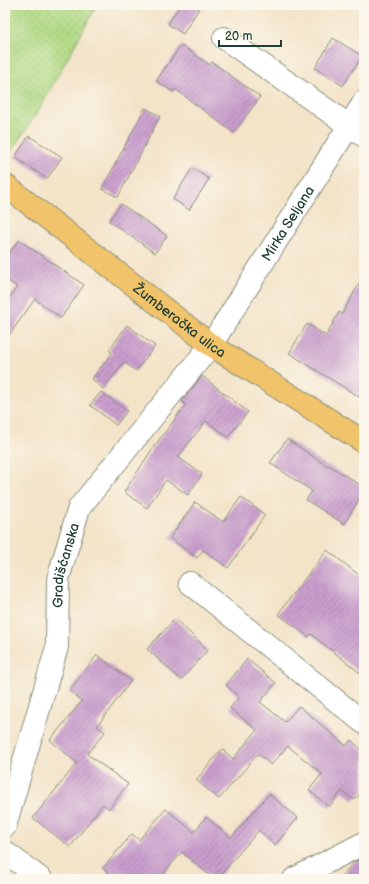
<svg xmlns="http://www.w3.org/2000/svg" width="369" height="884" viewBox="0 0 369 884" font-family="'Balsamiq Sans',sans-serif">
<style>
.grass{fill:url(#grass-dots);stroke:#688b5c}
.building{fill:url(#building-hatch)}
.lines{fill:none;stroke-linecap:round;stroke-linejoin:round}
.minor-casing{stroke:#89907e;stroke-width:24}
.major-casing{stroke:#89907e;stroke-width:24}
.minor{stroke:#fff;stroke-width:22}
.major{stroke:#f1c36a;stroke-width:22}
.labels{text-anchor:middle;stroke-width:3;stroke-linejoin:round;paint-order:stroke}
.street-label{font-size:14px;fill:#1f3d34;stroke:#fbf7ec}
</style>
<defs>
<pattern id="grass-dots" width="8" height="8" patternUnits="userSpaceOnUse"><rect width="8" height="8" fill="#b0d983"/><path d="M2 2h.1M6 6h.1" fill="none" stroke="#97bb72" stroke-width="1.8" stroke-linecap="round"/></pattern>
<pattern id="building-hatch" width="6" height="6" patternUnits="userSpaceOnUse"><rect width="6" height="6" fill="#ca9ecd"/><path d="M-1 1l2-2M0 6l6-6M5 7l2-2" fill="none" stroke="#a382a7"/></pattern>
</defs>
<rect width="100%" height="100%" fill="#fbf7ec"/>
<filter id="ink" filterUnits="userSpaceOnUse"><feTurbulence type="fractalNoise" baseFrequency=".025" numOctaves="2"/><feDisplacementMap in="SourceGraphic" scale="8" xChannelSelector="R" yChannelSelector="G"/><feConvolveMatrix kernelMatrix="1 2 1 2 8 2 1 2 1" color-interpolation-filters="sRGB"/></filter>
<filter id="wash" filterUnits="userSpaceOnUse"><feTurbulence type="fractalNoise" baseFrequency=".012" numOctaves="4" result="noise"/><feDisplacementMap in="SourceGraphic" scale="16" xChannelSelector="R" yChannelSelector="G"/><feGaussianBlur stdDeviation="0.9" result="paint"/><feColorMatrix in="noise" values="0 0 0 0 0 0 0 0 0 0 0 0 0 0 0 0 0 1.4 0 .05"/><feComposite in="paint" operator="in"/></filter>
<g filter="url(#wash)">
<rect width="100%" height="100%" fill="#f3e3c7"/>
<polygon class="grass" points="5,5 97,5 37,113 5,160"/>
<g id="blocks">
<g class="building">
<polygon points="180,5 201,5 183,34 168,24"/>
<polygon points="333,38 362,56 343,86 315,68"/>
<polygon points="181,45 210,65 212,62 260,97 234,133 175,89 173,92 156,81"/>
<polygon points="145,108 160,116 118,197 102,189"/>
<polygon points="29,136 62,157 47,179 15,157"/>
<polygon points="192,168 209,179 189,210 173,199"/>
<polygon points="121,204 167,236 155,253 109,221"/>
<polygon points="19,240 84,285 61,318 35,299 5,341 5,304 17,287 5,279 5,259"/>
<polygon points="364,275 364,400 289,353 307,324 326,336 339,312 342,314"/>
<polygon points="127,325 155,346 136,371 124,362 103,389 92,379 112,353 109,350"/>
<polygon points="202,376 248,412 228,437 206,421 178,457 202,474 188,495 166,480 147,508 124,492 155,445 186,405 182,401"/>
<polygon points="101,392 127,411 116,425 90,405"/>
<polygon points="287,439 327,466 328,465 364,487 364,491 344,524 306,500 312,491 270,463"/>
<polygon points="241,497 265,515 228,568 203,550 197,558 170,538 195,502 223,522"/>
<polygon points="327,550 364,579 364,676 311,634 309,637 278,614"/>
<polygon points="175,619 208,650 181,680 147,649"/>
<polygon points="97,655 131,681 97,726 105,732 87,754 128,784 109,809 103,804 70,847 33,818 77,763 50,740 82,701 69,691"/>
<polygon points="247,659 276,683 260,702 285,722 299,706 346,746 351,740 364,752 364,789 354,800 342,791 329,807 309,790 322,774 288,746 271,765 258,754 219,799 196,780 222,749 233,759 257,730 230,708 239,697 226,685"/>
<polygon points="269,794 298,818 275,845 259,830 217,879 214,879 182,852 159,879 115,879 103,868 132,834 139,840 166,809 194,832 206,817 231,838"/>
<polygon points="364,857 364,879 339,879 353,863"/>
</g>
</g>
</g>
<g filter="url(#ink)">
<use href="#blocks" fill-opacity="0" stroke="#89907e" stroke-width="1"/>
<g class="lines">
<g class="minor-casing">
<g id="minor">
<polyline points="224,38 364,136"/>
<polyline points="190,583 364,723"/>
<path id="s1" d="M5,826L57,647L58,579L79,508L211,345L364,102"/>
<polyline points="5,852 41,879"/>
<polyline points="294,879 364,843"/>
</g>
</g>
<g class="major-casing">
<g id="major">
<path id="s2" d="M5,185L211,345L364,442"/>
</g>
</g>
<use href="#minor" class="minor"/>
<use href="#major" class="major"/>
</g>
</g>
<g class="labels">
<g class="street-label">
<text dy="5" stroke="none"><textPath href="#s1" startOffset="682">Mirka Seljana</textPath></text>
<text dy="5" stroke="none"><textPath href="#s2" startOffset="221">Žumberačka ulica</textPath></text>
<text dy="5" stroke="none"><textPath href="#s1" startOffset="269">Gradišćanska</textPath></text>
</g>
</g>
<rect width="369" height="884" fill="none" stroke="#fbf7ec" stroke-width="20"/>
<path d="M219 40v6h62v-6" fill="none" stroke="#1f3d34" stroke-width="2"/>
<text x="225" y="40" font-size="12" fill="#1f3d34" stroke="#fbf7ec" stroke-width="3" paint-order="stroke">20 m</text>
</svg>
